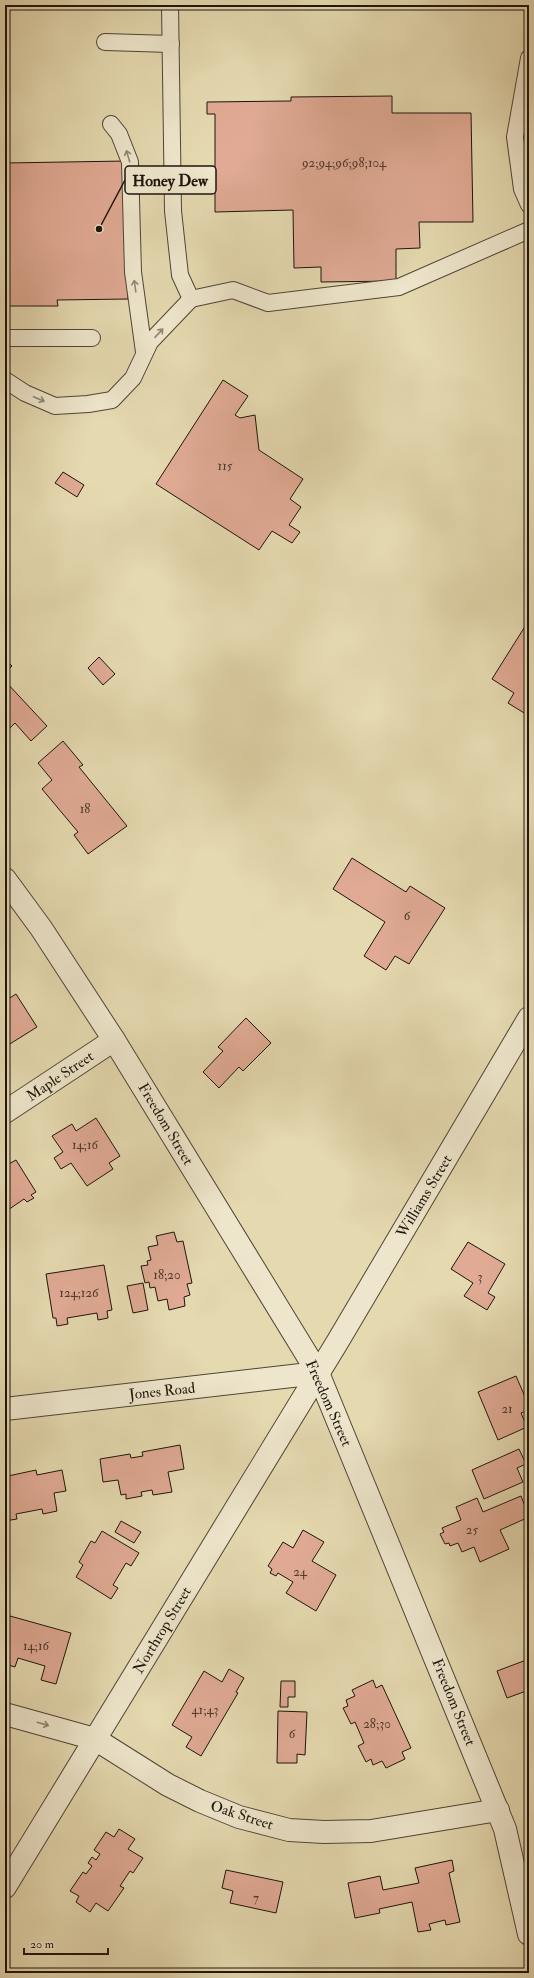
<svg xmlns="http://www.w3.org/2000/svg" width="534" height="1978" viewBox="0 0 534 1978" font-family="'IM FELL Double Pica',serif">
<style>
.building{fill:#e0aa94;stroke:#1d140c}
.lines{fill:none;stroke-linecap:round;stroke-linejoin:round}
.service-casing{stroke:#4f4535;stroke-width:18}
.minor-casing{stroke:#4f4535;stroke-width:24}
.tertiary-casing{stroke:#4f4535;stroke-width:24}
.service{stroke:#eee6cc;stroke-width:16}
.minor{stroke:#eee6cc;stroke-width:22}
.tertiary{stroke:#eee6cc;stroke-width:22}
.oneway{stroke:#908876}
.labels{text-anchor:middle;stroke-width:3;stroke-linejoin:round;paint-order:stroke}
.number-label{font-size:13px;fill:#4e3a2e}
.street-label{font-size:15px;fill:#1d140c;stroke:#eee6cc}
.leader{fill:none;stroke:#1d140c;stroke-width:1.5}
.callout-dot{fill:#1d140c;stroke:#eee6cc;stroke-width:1.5}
.callout{fill:#eee6cc;stroke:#1d140c;stroke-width:1.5}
.callout-label{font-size:16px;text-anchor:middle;font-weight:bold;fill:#1d140c}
</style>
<rect width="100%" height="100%" fill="#e5d9b0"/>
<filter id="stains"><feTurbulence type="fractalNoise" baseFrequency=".005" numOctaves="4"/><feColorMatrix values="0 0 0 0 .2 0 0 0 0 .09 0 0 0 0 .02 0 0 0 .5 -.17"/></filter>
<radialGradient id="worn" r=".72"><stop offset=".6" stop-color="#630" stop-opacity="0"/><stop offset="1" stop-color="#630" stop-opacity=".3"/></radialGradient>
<g class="building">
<polygon points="392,96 392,113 471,113 473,222 419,222 420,248 396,249 396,281 321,282 321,267 294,268 293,210 215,212 215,114 207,114 207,102 291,101 291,97"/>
<polygon points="126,161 128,299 57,300 58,306 5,306 5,163"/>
<polygon points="223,380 248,396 235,415 240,418 255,415 259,450 303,479 290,499 301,507 289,525 300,532 292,543 272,531 259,550 156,484"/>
<polygon points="63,472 84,485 77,497 55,483"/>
<polygon points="529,620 529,716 508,703 514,693 492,679"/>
<polygon points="99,657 115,674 103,685 88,668"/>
<polygon points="5,659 12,666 5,673"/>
<polygon points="5,681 47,726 31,741 15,723 5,733"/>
<polygon points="63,741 83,765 79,767 127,826 88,854 74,835 78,832 42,789 52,780 38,763"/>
<polygon points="352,858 406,892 410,886 445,908 409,964 395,956 386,970 364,956 385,922 333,889"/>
<polygon points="16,994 37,1027 5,1047 5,1001"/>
<polygon points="246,1018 271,1043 243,1071 239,1067 219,1088 203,1072 223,1051 218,1047"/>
<polygon points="96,1118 120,1156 109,1163 113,1169 87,1186 71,1163 61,1169 54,1158 63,1152 52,1136 72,1124 76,1131"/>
<polygon points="16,1160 36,1192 31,1195 34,1198 27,1202 24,1199 5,1212 5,1166"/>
<polygon points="174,1232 177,1242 183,1241 192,1283 187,1284 190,1295 184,1297 185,1306 169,1310 167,1299 158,1301 155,1287 150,1288 149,1282 145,1283 141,1266 148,1265 147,1261 151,1260 148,1247 158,1245 156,1236"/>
<polygon points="468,1242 505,1264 488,1293 495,1297 487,1310 464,1296 473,1283 451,1269"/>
<polygon points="104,1265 112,1310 107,1311 108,1318 98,1320 97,1313 67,1318 68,1324 57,1326 56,1318 53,1318 46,1274"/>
<polygon points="143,1283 148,1310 133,1313 127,1286"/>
<polygon points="516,1376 529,1406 529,1410 521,1413 527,1427 498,1440 478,1392"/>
<polygon points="180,1445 184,1469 168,1472 172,1492 153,1495 152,1490 141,1492 142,1496 126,1499 126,1494 121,1495 118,1480 103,1482 100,1459 130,1454 131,1458 143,1456 142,1452"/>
<polygon points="519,1449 526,1464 517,1468 523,1482 484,1499 472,1470"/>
<polygon points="36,1470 37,1475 62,1470 66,1491 54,1493 57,1511 43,1514 42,1509 16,1514 17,1519 5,1521 5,1481 9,1480 8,1476"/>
<polygon points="521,1496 529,1517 500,1530 509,1549 480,1562 474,1547 462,1552 458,1543 450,1546 449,1543 445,1544 440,1534 444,1532 442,1528 461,1520 456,1507 477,1498 483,1512"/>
<polygon points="121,1521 141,1532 134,1543 115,1532"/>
<polygon points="303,1530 324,1542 312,1561 336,1575 316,1611 286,1593 293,1582 278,1573 276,1576 270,1573 272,1569 268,1566 283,1542 293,1548"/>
<polygon points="102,1531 139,1553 131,1566 126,1563 113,1585 118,1588 111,1599 76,1577 83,1565 79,1562 91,1541 95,1543"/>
<polygon points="10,1616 71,1633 56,1684 41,1680 45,1666 18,1658 15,1667 5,1664 5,1635"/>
<polygon points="529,1659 529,1690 507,1698 497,1671"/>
<polygon points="229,1669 244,1678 236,1692 238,1693 201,1756 186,1747 192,1737 172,1725 204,1671 222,1682"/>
<polygon points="373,1680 376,1688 382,1685 411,1748 402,1752 405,1759 386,1768 382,1761 373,1765 371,1759 366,1762 358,1746 364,1743 355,1722 351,1724 343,1708 348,1706 346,1700 355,1696 352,1690"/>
<polygon points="281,1681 295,1681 295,1697 288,1697 288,1707 280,1707"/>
<polygon points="278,1711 307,1712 305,1755 297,1754 297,1763 277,1763"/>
<polygon points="119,1829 135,1839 128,1849 143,1858 133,1873 130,1871 120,1886 124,1888 108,1911 96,1903 90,1912 76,1902 79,1896 70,1891 83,1872 86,1874 92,1866 88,1863 92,1857 96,1860 100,1854 94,1850 106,1832 114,1837"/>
<polygon points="452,1860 454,1871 449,1873 460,1922 446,1925 445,1920 429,1924 431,1930 418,1932 412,1902 379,1909 380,1913 355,1918 348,1883 380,1876 383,1890 419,1883 415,1868"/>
<polygon points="226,1870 283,1882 276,1913 230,1903 233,1891 222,1888"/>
</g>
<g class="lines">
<g class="service-casing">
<g id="service">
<polyline points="170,5 173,211 180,275 191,299 233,290 268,303 399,287 529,230"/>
<polyline points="105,42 171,44"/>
<polyline points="529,58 515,137 522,189 529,205"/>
<polyline points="111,124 119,134 130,162 133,272 144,352"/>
<polyline points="5,338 92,338"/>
<polyline points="5,380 25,393 55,406 88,404 112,400 133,378 150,342 191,299"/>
</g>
</g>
<g class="minor-casing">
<g id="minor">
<polyline points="5,1112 114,1040"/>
<polyline points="5,1409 318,1373"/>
<polyline points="5,1714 95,1739 168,1785 200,1801 239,1817 289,1830 324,1832 371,1831 498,1810"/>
</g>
</g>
<g class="tertiary-casing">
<g id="tertiary">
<polyline points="5,879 41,928 114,1040 318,1373 505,1829 529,1934"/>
<polyline points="5,1887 338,1341 529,1018"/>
</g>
</g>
<use href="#service" class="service"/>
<use href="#minor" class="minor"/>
<use href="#tertiary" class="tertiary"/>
</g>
<defs><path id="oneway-shaft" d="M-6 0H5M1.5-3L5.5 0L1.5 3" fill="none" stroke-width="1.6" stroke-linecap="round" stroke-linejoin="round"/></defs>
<g class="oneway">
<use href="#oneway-shaft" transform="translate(128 156) rotate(-106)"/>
<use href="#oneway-shaft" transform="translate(135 286) rotate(-98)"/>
<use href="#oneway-shaft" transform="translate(159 333) rotate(-47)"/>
<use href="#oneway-shaft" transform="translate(39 399) rotate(23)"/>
<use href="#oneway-shaft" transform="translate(43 1724) rotate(16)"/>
</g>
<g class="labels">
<g class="number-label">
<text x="344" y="167">92;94;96;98;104</text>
<text x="225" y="470">115</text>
<text x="85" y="813">18</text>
<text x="407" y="920">6</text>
<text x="85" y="1149">14;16</text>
<text x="167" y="1279">18;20</text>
<text x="480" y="1281">3</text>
<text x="79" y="1297">124;126</text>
<text x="507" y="1413">21</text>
<text x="472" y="1534">25</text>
<text x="300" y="1576">24</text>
<text x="36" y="1650">14;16</text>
<text x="205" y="1714">41;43</text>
<text x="377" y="1728">28;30</text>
<text x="292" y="1738">6</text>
<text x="256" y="1902">7</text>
</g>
<g class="street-label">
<text transform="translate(60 1076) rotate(-34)" y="5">Maple Street</text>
<text transform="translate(166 1124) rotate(59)" y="5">Freedom Street</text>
<text transform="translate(424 1196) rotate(-59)" y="5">Williams Street</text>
<text transform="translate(162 1391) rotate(-6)" y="5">Jones Road</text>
<text transform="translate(329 1403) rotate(66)" y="5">Freedom Street</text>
<text transform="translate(162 1630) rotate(-59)" y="5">Northrop Street</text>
<text transform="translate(454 1702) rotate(68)" y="5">Freedom Street</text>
<text transform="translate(242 1815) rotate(18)" y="5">Oak Street</text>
</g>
</g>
<path class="leader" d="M99 229L125 180"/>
<circle class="callout-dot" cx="99" cy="229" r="4"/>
<rect class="callout" x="125" y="166" width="91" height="28" rx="4"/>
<g class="callout-label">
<text x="170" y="186">Honey Dew</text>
</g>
<rect width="534" height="1978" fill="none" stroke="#e5d9b0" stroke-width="20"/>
<rect x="6" y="6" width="522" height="1966" fill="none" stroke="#1d140c" stroke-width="2"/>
<rect x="10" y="10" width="514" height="1958" fill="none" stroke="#1d140c"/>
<path d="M24 1948v6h84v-6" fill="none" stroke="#1d140c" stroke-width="2"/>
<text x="30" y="1948" font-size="12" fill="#1d140c" stroke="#eee6cc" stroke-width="3" paint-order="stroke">20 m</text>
<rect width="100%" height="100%" filter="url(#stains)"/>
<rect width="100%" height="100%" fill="url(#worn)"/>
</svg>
